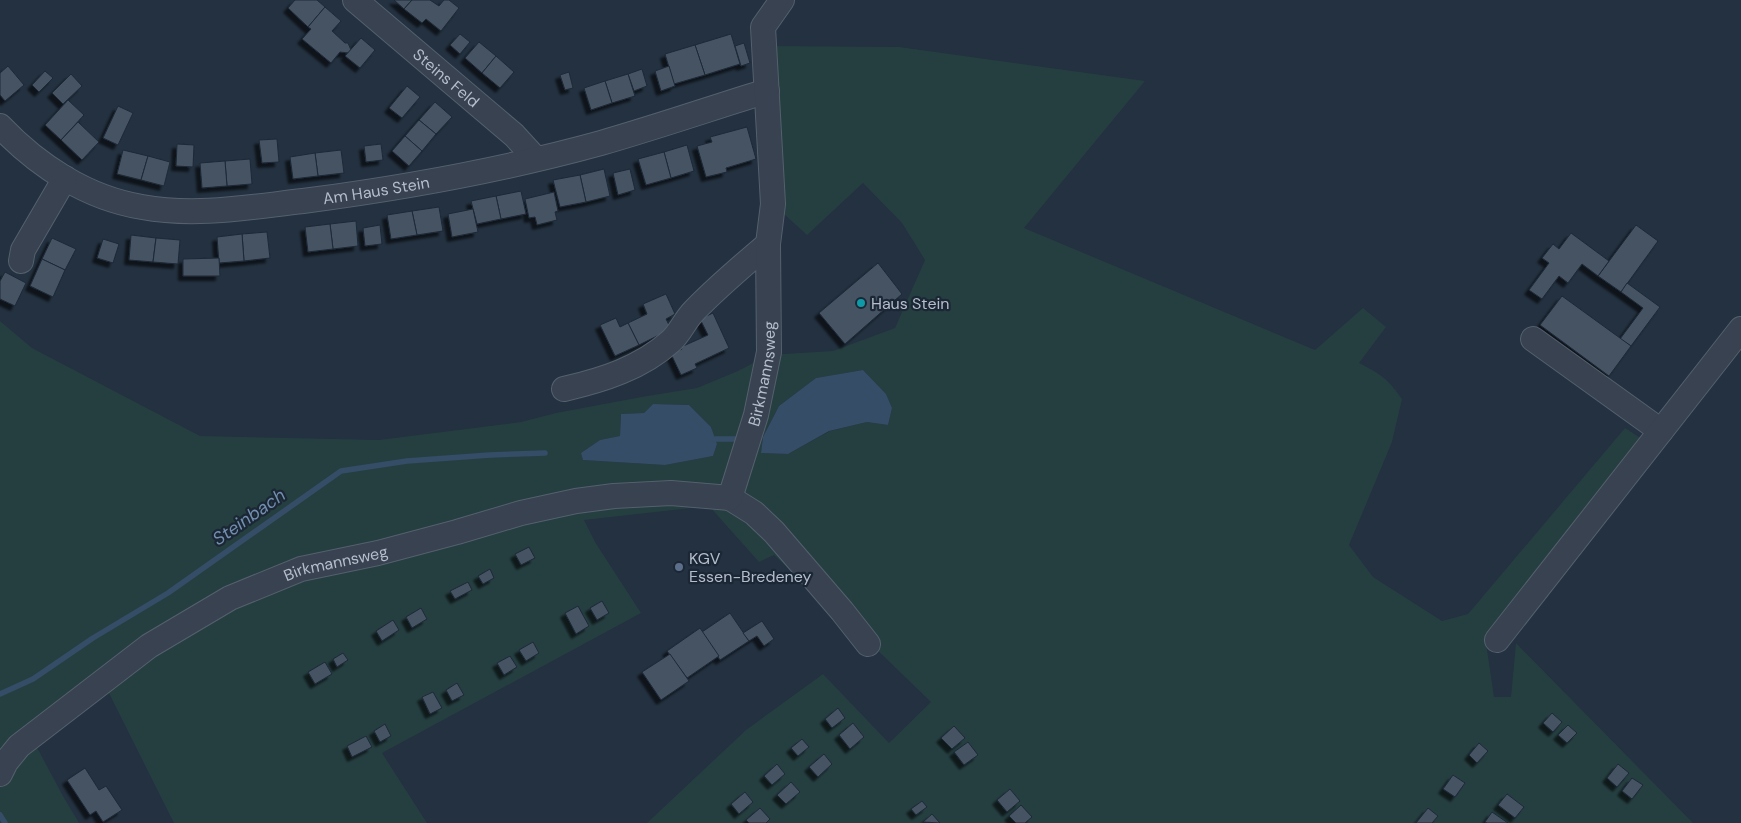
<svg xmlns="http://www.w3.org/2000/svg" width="1741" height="823" viewBox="0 0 1741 823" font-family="'DM Sans',sans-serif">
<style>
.green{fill:#253f41;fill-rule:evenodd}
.water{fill:#364d68}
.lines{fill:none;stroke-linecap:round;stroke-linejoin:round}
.stream{stroke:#364d68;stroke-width:5.5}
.building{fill:#445364;stroke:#1e2937;filter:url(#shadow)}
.minor-casing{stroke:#55606e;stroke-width:26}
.minor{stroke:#384250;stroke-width:24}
.culture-dot{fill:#0f9aa8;stroke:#1c2735;stroke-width:2}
.service-dot{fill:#5c6f8a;stroke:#1c2735;stroke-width:2}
.labels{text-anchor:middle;stroke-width:4.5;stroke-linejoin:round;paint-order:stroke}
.street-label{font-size:16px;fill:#b4bdcb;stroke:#1c2735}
.poi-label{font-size:16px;fill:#b4bdcb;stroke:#1c2735;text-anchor:start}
.water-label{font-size:18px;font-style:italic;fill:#728faf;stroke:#1c2735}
</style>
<defs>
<filter id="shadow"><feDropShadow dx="-4.5" dy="4.5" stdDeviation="1" flood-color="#0009"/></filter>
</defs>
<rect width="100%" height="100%" fill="#233140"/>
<g class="green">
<path d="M765,46L899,47L1145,81L1024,228L1315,350L1363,308L1386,327L1359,363C1381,374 1388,379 1402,399L1392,442L1349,545L1373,577L1442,621L1468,614L1625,428L1642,439L1490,630L1486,643L1494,697H1511L1516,643L1693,823H647L746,730L823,674L889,743L931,702L872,645L862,652L854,630L774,555L759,562L709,506L584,520L595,542L641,613L382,753L427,823H174L104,683L149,648L217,607L232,599L301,570L378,555L458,534L521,515L566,506L521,510L456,530L378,551L299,567L229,597L148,647L33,737L0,775V321L32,348L200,436L379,440L521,422L556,413L647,396L697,388L738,371L768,355L833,351L895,328L925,260L902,223L863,183L807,235L773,204ZM863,370L886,394L892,408L888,425L867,422L830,431L788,454L761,453L763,437L779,406L816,378ZM653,404L689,405L711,427L717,444L713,456L665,465L583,460L581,453L600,440L620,436L621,414L644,413Z"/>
<polygon points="33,740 63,796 79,823 0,823 0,778"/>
</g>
<g class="water">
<polygon points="863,370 886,394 892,408 888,425 867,422 829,431 788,454 761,453 763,437 779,406 816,378"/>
<polygon points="653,404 689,405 711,427 717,444 713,456 665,465 583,460 581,453 600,440 620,436 621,414 644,413"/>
</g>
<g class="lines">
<g class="stream">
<polyline points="715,439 741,439"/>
<polyline points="0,694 33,679 93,638 168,593 341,471 407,461 490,455 545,453"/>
<polyline points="0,815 5,823"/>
</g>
</g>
<g class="building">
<polygon points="295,0 317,0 325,7 308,27 288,8"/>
<polygon points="394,0 412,0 404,9"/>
<polygon points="412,0 430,0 439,6 444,0 449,0 459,8 441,31 426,19 422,23 404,9"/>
<polygon points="325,7 341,21 332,31 345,43 348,43 351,50 348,53 340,52 331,63 302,39 311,29 308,27"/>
<polygon points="460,34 470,42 460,54 450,45"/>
<polygon points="731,34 740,64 705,75 695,45"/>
<polygon points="361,38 375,50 360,68 345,56"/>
<polygon points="479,42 496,56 482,73 465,58"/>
<polygon points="744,43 750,63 741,66 735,46"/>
<polygon points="695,45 705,75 674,84 665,54"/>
<polygon points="496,56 514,72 500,88 482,73"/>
<polygon points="8,66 24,85 5,101 0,95 0,73"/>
<polygon points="669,66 675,86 661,91 655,71"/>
<polygon points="642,69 647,86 634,91 628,74"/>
<polygon points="45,71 53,78 39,92 32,85"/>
<polygon points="569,72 573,88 565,90 560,75"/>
<polygon points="71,74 82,86 63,104 52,93"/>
<polygon points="628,74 635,96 612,103 605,81"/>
<polygon points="605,81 612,103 591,110 584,88"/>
<polygon points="407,86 420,97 402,118 389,108"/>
<polygon points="68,100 84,115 61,140 45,125"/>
<polygon points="435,102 452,117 436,134 419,120"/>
<polygon points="118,106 133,113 118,145 103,138"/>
<polygon points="419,120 436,134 422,151 405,136"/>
<polygon points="78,122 99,142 82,160 61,140"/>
<polygon points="747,127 756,159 726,168 727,172 706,177 697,146 712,142 710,137"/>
<polygon points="405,136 422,151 409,166 392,151"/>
<polygon points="277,139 279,162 262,163 259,140"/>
<polygon points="177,144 194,145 193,167 176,166"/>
<polygon points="381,144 383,160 366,162 364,146"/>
<polygon points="687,145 694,171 671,178 664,152"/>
<polygon points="123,150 148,156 141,180 117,174"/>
<polygon points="341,150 344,173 318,176 315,153"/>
<polygon points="664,152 671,178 646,185 638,159"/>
<polygon points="315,153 318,176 293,179 290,157"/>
<polygon points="148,156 170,162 164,186 141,180"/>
<polygon points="250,159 252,184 227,186 225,161"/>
<polygon points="225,161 227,186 202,188 200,163"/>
<polygon points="604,169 610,196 586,202 580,175"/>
<polygon points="630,169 635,190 618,195 613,173"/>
<polygon points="580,175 586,202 560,207 553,180"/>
<polygon points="521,191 526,214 501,219 496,196"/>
<polygon points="554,192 558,211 555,212 557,220 537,225 535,217 529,218 525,199"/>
<polygon points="496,196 501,219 477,224 471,201"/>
<polygon points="439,207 443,231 417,235 412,211"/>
<polygon points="473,209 478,232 452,237 448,214"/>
<polygon points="412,211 417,235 391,239 387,215"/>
<polygon points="356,221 358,246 333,249 330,224"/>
<polygon points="330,224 333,249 308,252 305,227"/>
<polygon points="380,225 382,244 365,246 363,228"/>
<polygon points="1636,225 1658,241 1621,292 1598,276"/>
<polygon points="267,232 270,258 244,261 242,234"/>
<polygon points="1571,233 1609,261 1598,276 1582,264 1568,283 1559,276 1542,299 1529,290 1549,263 1542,258 1553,244 1559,249"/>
<polygon points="242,234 244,261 219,263 217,237"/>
<polygon points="131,235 156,238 153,262 129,260"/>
<polygon points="52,238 76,249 65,270 42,259"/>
<polygon points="156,238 180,240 178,264 153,262"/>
<polygon points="103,239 119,244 113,263 97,258"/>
<polygon points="219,258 220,276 183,276 183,259"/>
<polygon points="42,259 65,270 53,297 30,286"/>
<polygon points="878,263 902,294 845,344 819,313"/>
<polygon points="5,272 26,283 15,306 0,299 0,281"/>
<polygon points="1627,283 1660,307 1631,346 1620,339 1643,308 1621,292"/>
<polygon points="666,294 675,314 666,319 671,329 639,345 628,323 647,314 643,304"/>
<polygon points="1562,296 1631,346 1609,376 1540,325"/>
<polygon points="713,313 729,348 695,364 697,368 681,375 671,354 682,349 681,347 708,335 700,319"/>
<polygon points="616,318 620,327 628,323 639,345 615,356 600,325"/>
<polygon points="529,547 535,558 521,565 515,554"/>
<polygon points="490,569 494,578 483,584 478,576"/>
<polygon points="468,582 472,590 455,599 450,591"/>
<polygon points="602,601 609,613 597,620 590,608"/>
<polygon points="578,606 589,626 576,634 565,613"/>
<polygon points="421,608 427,619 412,628 406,617"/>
<polygon points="730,613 749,641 720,660 702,632"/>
<polygon points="393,620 399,630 382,641 376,631"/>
<polygon points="762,621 774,639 764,646 757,636 749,641 743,633"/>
<polygon points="700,628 719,656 687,678 667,651"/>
<polygon points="533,642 539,653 526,661 519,650"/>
<polygon points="343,653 348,660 337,667 333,659"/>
<polygon points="670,654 689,681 661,700 642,672"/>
<polygon points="510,656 517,667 504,675 497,663"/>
<polygon points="325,662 332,674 315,684 308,672"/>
<polygon points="457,683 464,695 452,701 446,690"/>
<polygon points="433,692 442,708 430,714 422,697"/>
<polygon points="838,708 845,718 832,728 825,719"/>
<polygon points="1552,713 1562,722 1553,732 1543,723"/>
<polygon points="853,723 864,737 850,749 839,735"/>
<polygon points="385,724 391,736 380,742 374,731"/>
<polygon points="1568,725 1577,733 1567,743 1558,735"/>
<polygon points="954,726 965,738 952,749 941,738"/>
<polygon points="366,736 372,747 352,757 347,746"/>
<polygon points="802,739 809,747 798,756 791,748"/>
<polygon points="968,742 978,755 964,765 954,752"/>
<polygon points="1479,743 1488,751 1477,763 1469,755"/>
<polygon points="824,754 832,764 818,777 809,767"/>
<polygon points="777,764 785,774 772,785 764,776"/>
<polygon points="1618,764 1629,773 1617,787 1607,778"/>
<polygon points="85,768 99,790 106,786 122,810 103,822 96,811 90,815 67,780"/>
<polygon points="1453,775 1465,783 1455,797 1443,789"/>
<polygon points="1632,778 1643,785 1632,799 1622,791"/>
<polygon points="791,782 800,792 786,804 777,795"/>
<polygon points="1010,789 1020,801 1007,812 997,800"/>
<polygon points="745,792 753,802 739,814 731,804"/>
<polygon points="1507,794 1524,807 1515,818 1498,805"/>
<polygon points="922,801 927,807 916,815 911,809"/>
<polygon points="1021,805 1032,817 1025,823 1016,823 1009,816"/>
<polygon points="760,808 770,819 766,823 749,823 746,820"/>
<polygon points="1428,808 1438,816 1432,823 1416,823"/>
<polygon points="1492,812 1508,823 1487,823 1485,822"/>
<polygon points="932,814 940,823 923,822"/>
</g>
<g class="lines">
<g class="minor-casing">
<g id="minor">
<path id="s1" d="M355,0L514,135L536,159"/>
<path id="s2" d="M0,126C38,166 87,198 142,207C196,217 249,207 303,201C403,188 503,170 601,143C657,127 712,108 767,91"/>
<polyline points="21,261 23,250 65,178"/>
<polyline points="1533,339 1661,431"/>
<path d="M564,389C603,380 641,368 671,341C680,333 685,320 694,311C717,287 742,266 768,244"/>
<polyline points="730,498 754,513 774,532 842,611 868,644"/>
<polyline points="1497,640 1741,329"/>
<path id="s3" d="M0,774L6,762L19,746L149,646L230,598L301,569L378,553L457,532L521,513L576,501L614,496L671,493L730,498L756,415L769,352L768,244L773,204L763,27L782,0"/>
</g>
</g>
<use href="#minor" class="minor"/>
</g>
<circle class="culture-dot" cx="861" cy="303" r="5"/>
<circle class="service-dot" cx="679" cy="567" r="5"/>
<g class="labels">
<g class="street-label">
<text dy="6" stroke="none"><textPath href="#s1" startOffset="120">Steins Feld</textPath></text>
<text dy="6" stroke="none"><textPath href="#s2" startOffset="402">Am Haus Stein</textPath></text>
<text dy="6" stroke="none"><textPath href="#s3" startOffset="936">Birkmannsweg</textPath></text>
<text dy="6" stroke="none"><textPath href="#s3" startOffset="404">Birkmannsweg</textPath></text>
</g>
<g class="poi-label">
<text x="871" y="309">Haus Stein</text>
<text x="689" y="564">KGV<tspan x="689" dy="18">Essen-Bredeney</tspan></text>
</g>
<g class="water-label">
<text transform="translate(249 517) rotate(-35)" y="6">Steinbach</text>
</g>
</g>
</svg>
